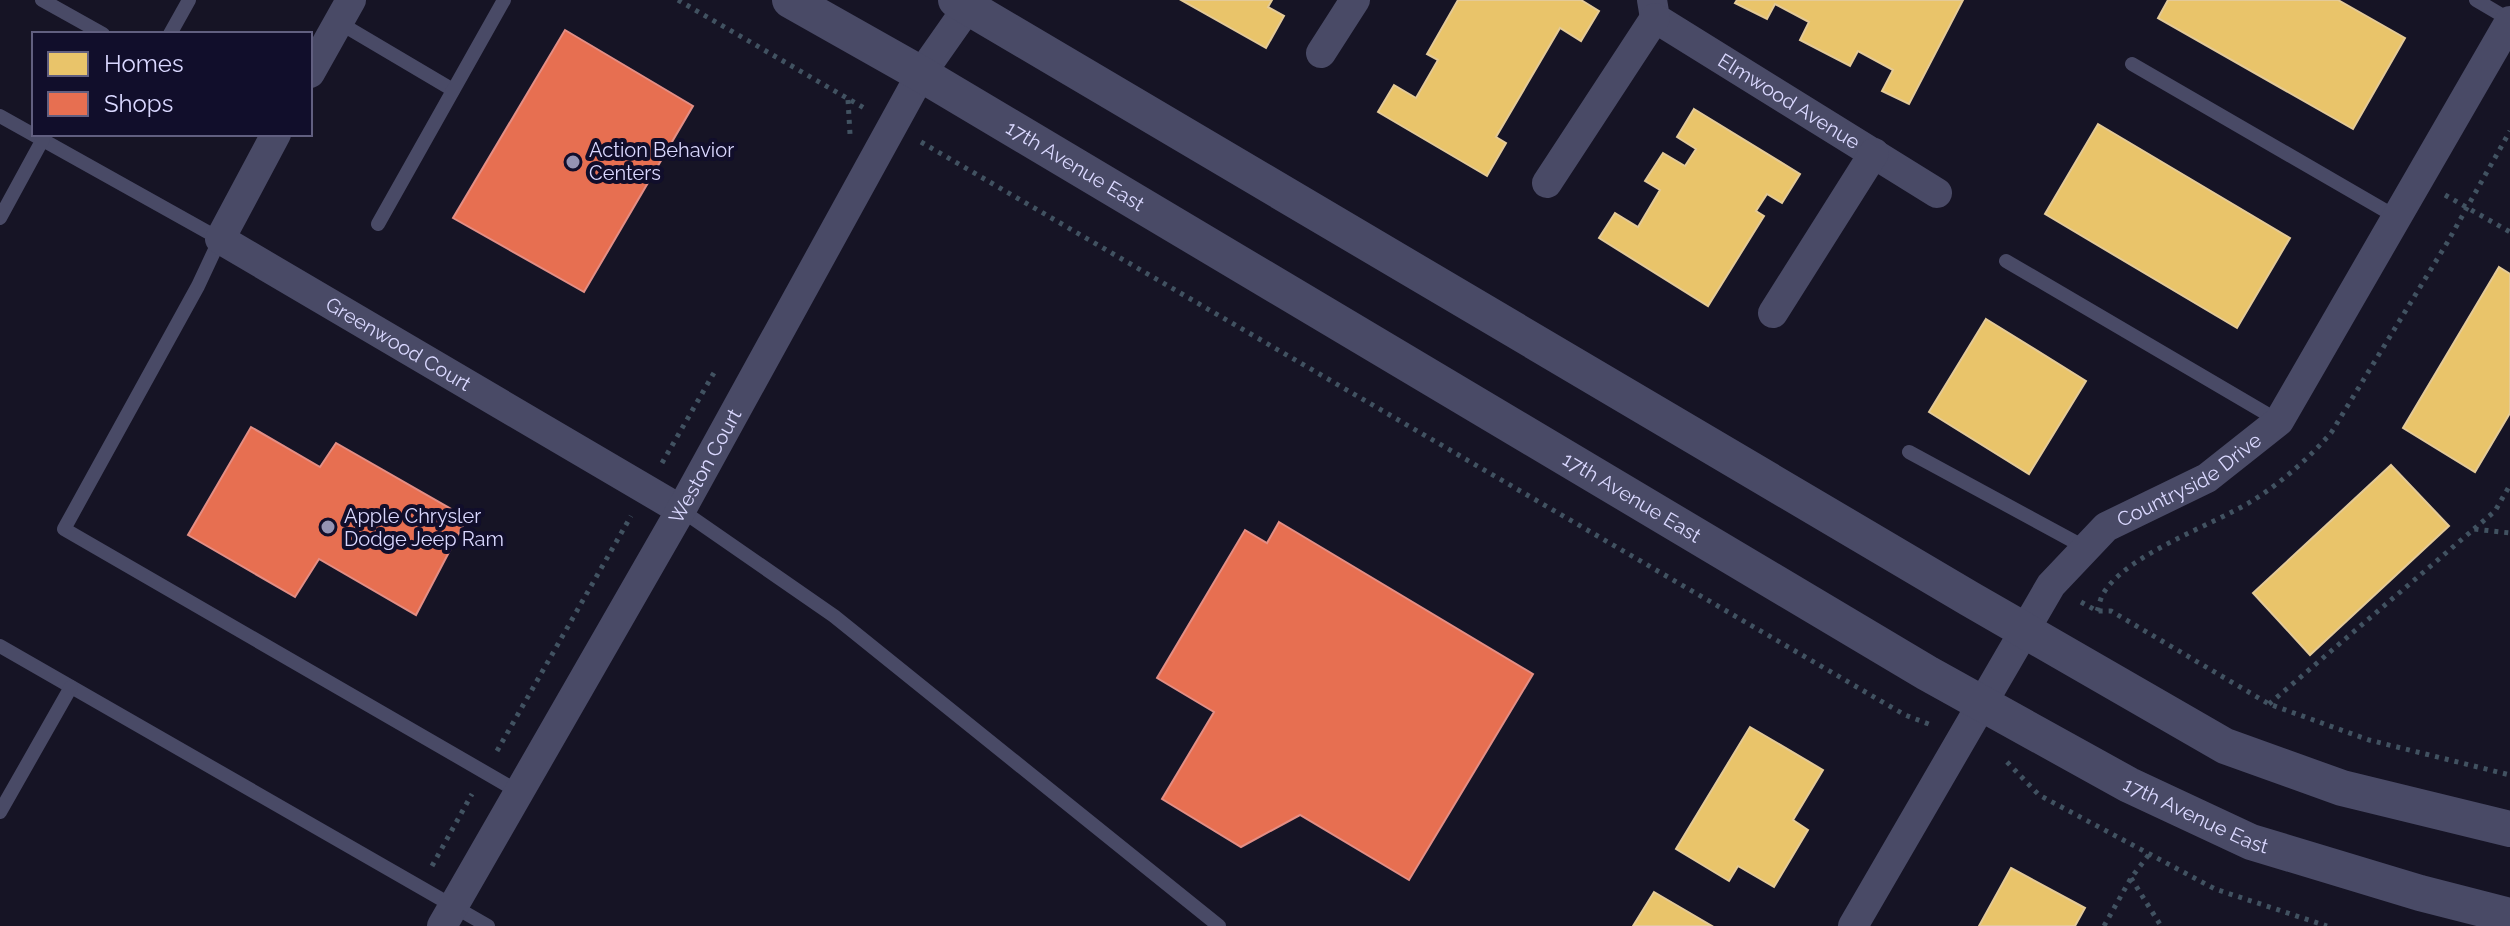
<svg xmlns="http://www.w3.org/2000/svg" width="2510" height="926" viewBox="0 0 2510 926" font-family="Raleway,sans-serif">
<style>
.homes{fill:#e9c46a;stroke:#e4ca97;stroke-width:2}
.shops{fill:#e76f51;stroke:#e38e85;stroke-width:2}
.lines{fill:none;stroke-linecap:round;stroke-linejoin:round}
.path{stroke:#415261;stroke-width:5;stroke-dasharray:4 6;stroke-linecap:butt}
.service{stroke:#494a66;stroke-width:14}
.minor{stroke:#494a66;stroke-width:30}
.tertiary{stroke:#494a66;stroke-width:36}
.poi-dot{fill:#9593b3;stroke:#110e2b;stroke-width:3}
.labels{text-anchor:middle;stroke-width:8;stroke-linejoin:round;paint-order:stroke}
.street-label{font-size:20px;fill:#dad8ff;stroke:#110e2b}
.poi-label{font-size:20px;fill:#dad8ff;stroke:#110e2b;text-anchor:start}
</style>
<rect width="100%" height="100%" fill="#161425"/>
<g class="homes">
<polygon points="1181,0 1272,0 1268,7 1284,16 1266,48"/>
<polygon points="1458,0 1581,0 1599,11 1581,41 1560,28 1496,137 1506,143 1487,176 1378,112 1394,85 1416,98 1438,60 1427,54"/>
<polygon points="1737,0 1963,0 1909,104 1882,91 1893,70 1858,51 1850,66 1800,40 1809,22 1775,4 1767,19 1735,3"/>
<polygon points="2168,0 2338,0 2405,38 2353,129 2158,18"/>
<polygon points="1694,109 1800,174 1782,203 1767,194 1756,211 1764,216 1708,306 1599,238 1615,213 1638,227 1660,190 1645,181 1663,153 1685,166 1696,149 1677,137"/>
<polygon points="2098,124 2290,238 2237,328 2045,214"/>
<polygon points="2499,267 2510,274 2510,413 2475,472 2403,428"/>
<polygon points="1986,319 2086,381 2029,474 1929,412"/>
<polygon points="2391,465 2449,526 2310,655 2253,593"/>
<polygon points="1750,727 1823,770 1793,820 1808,830 1774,887 1738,866 1729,881 1676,849"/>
<polygon points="2011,868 2085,908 2075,926 1979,926"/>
<polygon points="1654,892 1712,926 1633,926"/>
</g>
<g class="shops">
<polygon points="565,30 693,106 584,292 453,218"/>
<polygon points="251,427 320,467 336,443 467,518 416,615 319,559 295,597 188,535"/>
<polygon points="1279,522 1533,674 1409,880 1300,815 1241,847 1162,799 1214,712 1157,678 1245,530 1267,543"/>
</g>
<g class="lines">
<g class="path">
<polyline points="678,0 864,108"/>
<polyline points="848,100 850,134"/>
<polyline points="921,142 1905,715 1934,726"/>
<polyline points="2445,195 2510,232"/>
<polyline points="662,463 715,371"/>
<polyline points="2474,529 2495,511 2510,485"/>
<polyline points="2081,602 2097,611 2111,611 2269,704 2369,740 2510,775"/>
<path d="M2097,611C2099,606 2100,599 2103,594C2125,555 2213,525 2252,501C2282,482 2307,460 2331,433L2447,243L2510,131"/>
<polyline points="2269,704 2474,529 2510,533"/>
<polyline points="497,751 631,516"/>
<polyline points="2007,762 2039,795 2215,889 2327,926"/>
<polyline points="432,866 472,794"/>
<polyline points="2131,878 2161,926"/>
<polyline points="2104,926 2131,878 2150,853"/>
</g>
<g class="service">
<polyline points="42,0 103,34"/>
<polyline points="2476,0 2510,20"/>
<polyline points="338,22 453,90"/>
<polyline points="170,34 189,0"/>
<polyline points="2132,64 2398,218"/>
<polyline points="0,116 220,239 198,286 64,529 519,792"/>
<polyline points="0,218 43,139"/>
<polyline points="378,224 504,0"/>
<polyline points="2006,261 2279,421"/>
<polyline points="1909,452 2086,548"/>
<polyline points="681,510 834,616 1219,926"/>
<polyline points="0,646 488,926"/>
<polyline points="0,812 71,687"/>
</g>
<g class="minor">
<path id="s1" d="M1652,0L1655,18L1937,193"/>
<polyline points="1321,53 1355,0"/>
<polyline points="310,73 351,0"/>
<path id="s2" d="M276,134L220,239L681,510"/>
<polyline points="1547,183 1655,18"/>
<polyline points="1773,313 1874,153"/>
<path id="s3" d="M442,926L681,510L921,74L973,0"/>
<path id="s4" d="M1853,926L2051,585L2106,527L2207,478L2279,421L2510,21"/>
</g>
<g class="tertiary">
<path id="s5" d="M790,0L921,74L1927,673L2129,785L2251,842L2420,893L2510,916"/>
<polyline points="956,0 1970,599 2225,746 2342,788 2510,829"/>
</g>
</g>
<g class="poi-dot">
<circle cx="573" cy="162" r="8"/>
<circle cx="328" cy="527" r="8"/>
</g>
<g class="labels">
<g class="street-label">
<text dy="7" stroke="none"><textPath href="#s1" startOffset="176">Elmwood Avenue</textPath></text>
<text dy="7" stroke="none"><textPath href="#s5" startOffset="330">17th Avenue East</textPath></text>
<text dy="7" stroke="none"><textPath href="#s2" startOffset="326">Greenwood Court</textPath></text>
<text dy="7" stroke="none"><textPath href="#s3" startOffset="530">Weston Court</textPath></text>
<text dy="7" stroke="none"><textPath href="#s4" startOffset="570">Countryside Drive</textPath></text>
<text dy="7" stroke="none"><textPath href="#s5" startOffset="978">17th Avenue East</textPath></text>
<text dy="7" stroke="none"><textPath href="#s5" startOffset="1626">17th Avenue East</textPath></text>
</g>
<g class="poi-label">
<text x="589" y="157">Action Behavior<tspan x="589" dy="23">Centers</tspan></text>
<text x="344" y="523">Apple Chrysler<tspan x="344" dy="23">Dodge Jeep Ram</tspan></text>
</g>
</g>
<rect x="32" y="32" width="280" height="104" fill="#110e2b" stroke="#615f80" stroke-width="2"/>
<rect x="48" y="52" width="40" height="24" fill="#e9c46a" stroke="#615f80" stroke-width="2"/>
<text x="104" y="72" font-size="24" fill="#dad8ff">Homes</text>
<rect x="48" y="92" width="40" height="24" fill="#e76f51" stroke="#615f80" stroke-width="2"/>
<text x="104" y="112" font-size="24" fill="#dad8ff">Shops</text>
</svg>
